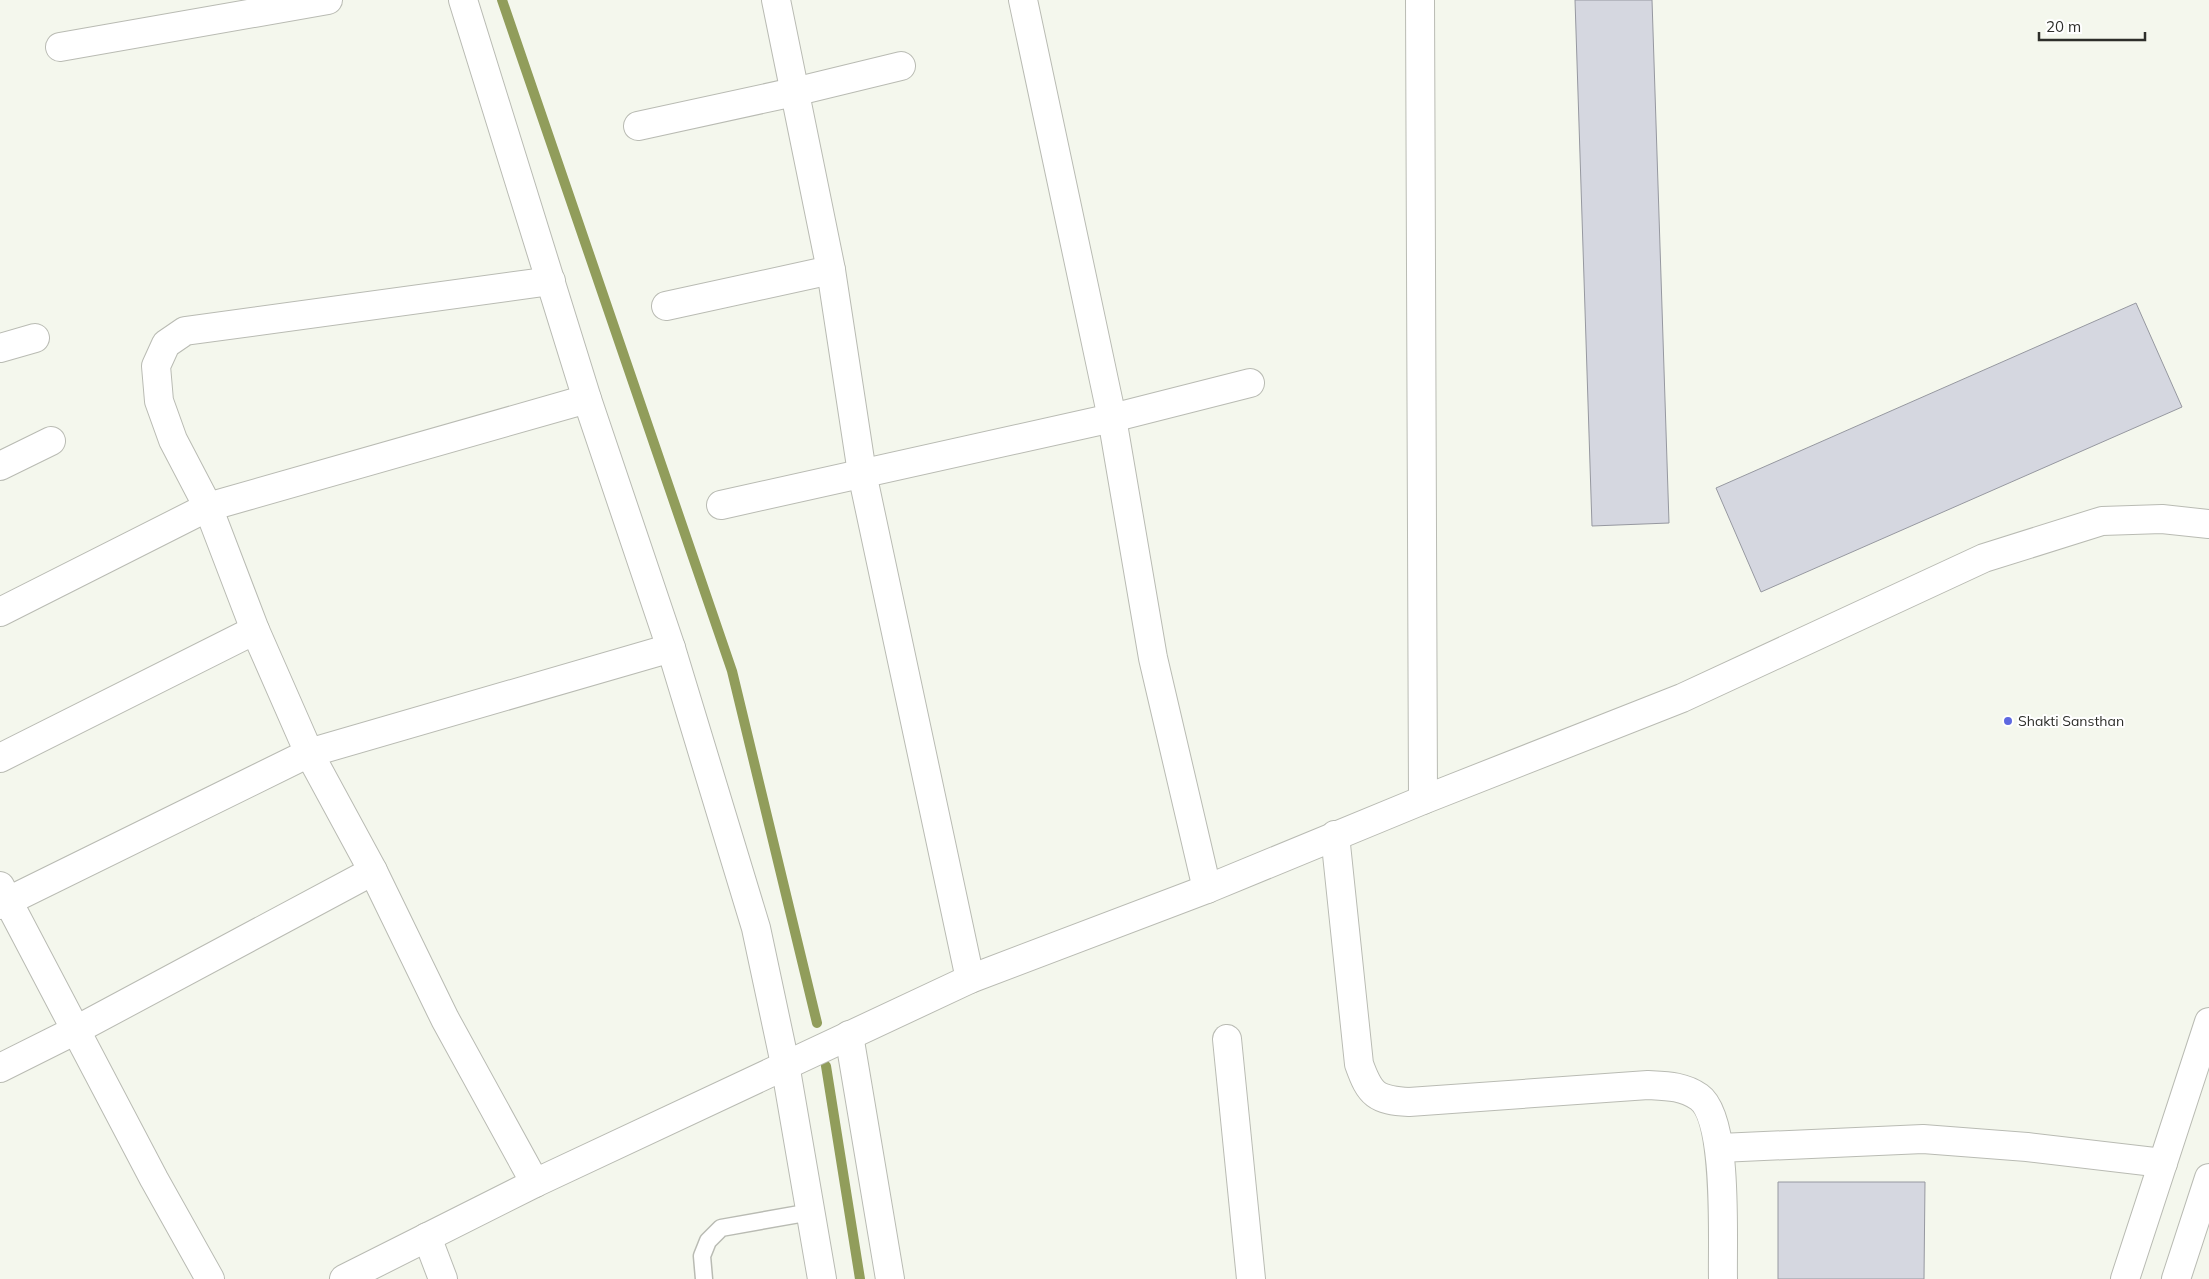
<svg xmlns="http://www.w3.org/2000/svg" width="2209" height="1279" viewBox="0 0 2209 1279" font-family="Mulish,sans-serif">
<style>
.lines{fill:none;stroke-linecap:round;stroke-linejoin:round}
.stream{stroke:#919d5b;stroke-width:10}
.building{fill:#d5d7e0;stroke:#9698a0}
.lane-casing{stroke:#b9bbb3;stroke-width:19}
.street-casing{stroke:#b9bbb3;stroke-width:30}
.secondary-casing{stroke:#b9bbb3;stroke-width:30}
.highway-casing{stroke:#b9bbb3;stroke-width:30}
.lane{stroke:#fff;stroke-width:16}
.street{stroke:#fff;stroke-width:28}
.secondary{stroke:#fff;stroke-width:28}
.highway{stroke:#fff;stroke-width:28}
.poi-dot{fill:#5d68e0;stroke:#fff;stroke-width:2}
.labels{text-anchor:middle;stroke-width:4;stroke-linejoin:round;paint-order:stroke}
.poi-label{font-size:14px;fill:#2d2e2a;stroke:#fff;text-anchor:start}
</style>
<rect width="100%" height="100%" fill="#f4f7ed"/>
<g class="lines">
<g class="stream">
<polyline points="502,0 732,671 817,1023"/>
<polyline points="826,1066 860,1279"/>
</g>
</g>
<g class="building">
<polygon points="1575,0 1652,0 1669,523 1592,526"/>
<polygon points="2136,303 2182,407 1761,592 1716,488"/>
<polygon points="1778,1182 1925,1182 1924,1279 1778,1279"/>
</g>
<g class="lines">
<g class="lane-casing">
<polyline id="lane" points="704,1279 702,1256 708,1241 721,1228 811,1212"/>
</g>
<g class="street-casing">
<g id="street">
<polyline points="463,0 587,399 671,648 756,928 785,1064 822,1279"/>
<polyline points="776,0 831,270 862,473 970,979"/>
<polyline points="1023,0 1112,418 1153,658 1207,889"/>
<polyline points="1420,0 1423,800"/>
<polyline points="60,47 328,0"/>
<polyline points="638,126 794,92 901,66"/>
<polyline points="666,306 831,270"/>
<polyline points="0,348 35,338"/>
<polyline points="0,466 51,441"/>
<polyline points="721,505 1112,418 1250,383"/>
<polyline points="0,612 208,507 587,399"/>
<polyline points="0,758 255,630"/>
<path d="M1335,835L1359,1064C1370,1095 1376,1100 1409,1102L1648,1085C1667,1086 1683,1086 1699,1097C1729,1118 1722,1242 1723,1279"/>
<polyline points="0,886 154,1179 210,1279"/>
<polyline points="0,905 309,753 671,648"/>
<polyline points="849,1035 890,1279"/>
<polyline points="1227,1039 1251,1279"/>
<polyline points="0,1068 76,1030 373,871"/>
<polyline points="1720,1148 1923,1139 2027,1147 2163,1163"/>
<polyline points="535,1183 445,1019 373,871 309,753 255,630 208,507 173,440 159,401 156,366 166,344 185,331 551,281"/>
<polyline points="427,1237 443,1279"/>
</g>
</g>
<g class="secondary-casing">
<g id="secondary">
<polyline points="344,1279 535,1183 970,979 1207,889 1423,800 1682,698 1984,558 2102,521 2162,519 2209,524"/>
<polyline points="2125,1279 2209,1022"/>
</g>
</g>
<g class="highway-casing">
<polyline id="highway" points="2176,1279 2209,1178"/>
</g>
<use href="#lane" class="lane"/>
<use href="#street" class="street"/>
<use href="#secondary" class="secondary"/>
<use href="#highway" class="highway"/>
</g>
<circle class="poi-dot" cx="2008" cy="721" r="5"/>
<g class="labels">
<g class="poi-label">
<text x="2018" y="726">Shakti Sansthan</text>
</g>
</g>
<path d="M2039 32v8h106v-8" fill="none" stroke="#2d2e2a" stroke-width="2.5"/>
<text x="2046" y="32" font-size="15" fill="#2d2e2a" stroke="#ffffff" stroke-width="4" paint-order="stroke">20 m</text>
</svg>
